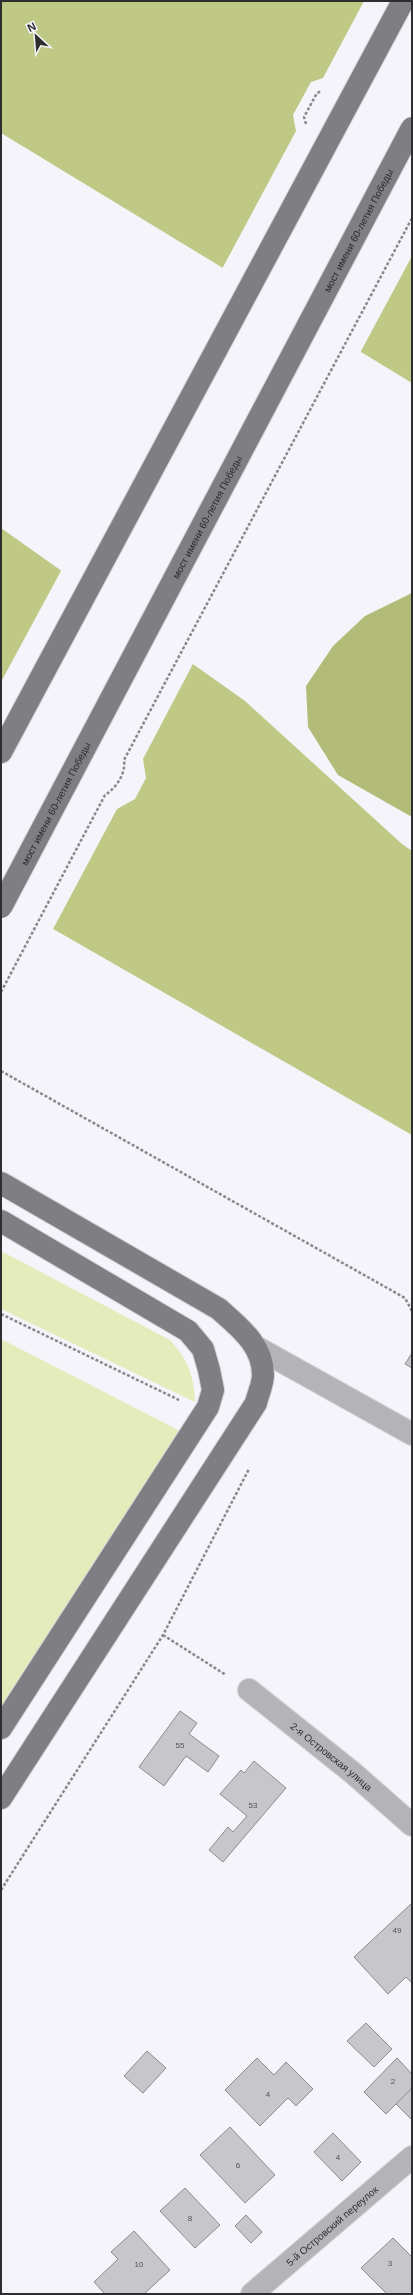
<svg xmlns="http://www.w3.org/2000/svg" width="413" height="2295" viewBox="0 0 413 2295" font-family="Helvetica,sans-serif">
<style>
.green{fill:#e4ecbb}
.forest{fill:#b2bc78}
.water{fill:#bfc985}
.pier{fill:#f4f4fa}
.building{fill:#c6c6cb;stroke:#8b8b90}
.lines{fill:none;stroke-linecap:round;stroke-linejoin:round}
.minor-casing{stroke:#d0d0d6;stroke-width:24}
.major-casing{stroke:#d0d0d6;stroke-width:24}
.path{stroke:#89898d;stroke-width:2.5;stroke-dasharray:3 2;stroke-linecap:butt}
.minor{stroke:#b4b4b7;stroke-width:22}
.major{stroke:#7e7e83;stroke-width:22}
.major-bridge-casing{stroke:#d0d0d6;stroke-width:24;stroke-linecap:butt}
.major-bridge{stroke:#7e7e83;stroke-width:22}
.labels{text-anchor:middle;stroke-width:3.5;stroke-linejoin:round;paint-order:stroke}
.number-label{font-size:8px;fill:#545457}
.street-label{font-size:10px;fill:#2e2e30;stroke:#f4f4fa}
</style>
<rect width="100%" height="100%" fill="#f4f4fa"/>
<g class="green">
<path d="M1,1251L170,1340C188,1360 194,1376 195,1402L1,1309Z"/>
<polygon points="1,1339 184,1433 1,1708"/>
</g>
<polygon class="forest" points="412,593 412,817 338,775 308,727 306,686 333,646 365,616"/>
<g class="water">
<polygon points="1,1 412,1 412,383 1,133"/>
<polygon points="1,528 245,701 402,844 412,851 412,1135 1,899"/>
</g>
<g class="pier">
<polygon points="364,1 412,1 412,256 360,353 222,269 296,131 293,115 311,82 323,78"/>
<polygon points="62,569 194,662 143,759 146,778 135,799 117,809 52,931 1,902 1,682"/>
</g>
<g class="building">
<polygon points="412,1353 412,1368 405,1364"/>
<polygon points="180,1711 197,1723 189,1734 219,1756 208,1772 186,1756 164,1786 139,1767"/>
<polygon points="254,1761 286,1788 223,1862 209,1850 228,1827 233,1832 247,1816 220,1794 241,1770 244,1773"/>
<polygon points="412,1903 412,1983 406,1977 388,1994 354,1957"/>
<polygon points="366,2023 392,2049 374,2067 347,2041"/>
<polygon points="147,2051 166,2068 143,2093 124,2076"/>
<polygon points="257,2058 274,2075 286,2062 313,2089 296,2106 288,2098 260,2126 225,2090"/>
<polygon points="397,2058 412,2074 412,2088 386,2114 364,2092"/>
<polygon points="412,2088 412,2118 411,2119 396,2104"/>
<polygon points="230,2127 275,2175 245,2203 200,2155"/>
<polygon points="333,2133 361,2162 342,2181 314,2152"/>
<polygon points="185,2188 220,2225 195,2248 160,2211"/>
<polygon points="246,2215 262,2232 251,2243 235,2226"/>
<polygon points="134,2231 170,2270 144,2294 105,2294 94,2282 118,2259 111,2252"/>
<polygon points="393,2238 412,2257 412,2294 387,2294 361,2268"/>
</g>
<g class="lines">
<g class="minor-casing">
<g id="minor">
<polyline points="256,1347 412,1434"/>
<path id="s1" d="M249,1690L353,1773L412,1825"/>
<path id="s2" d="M252,2294L412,2157"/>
</g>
</g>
<g class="major-casing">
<g id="major">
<polyline points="1,752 403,1"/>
<path d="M1,1183L219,1309C239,1327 263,1345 263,1375C263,1384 258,1394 256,1403L1,1798"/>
<polyline points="1,1221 188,1331 203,1349 209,1370 213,1390 208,1407 1,1728"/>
</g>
</g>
<g class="path">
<polyline points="306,124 304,117 317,93 322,91"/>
<path d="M1,992L105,795C116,788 126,774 124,760L412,218"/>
<polyline points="1,1071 405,1298 412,1311"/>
<polyline points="1,1314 179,1400"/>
<polyline points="163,1635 226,1675"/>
<polyline points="1,1890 163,1635 249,1469"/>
</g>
<use href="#minor" class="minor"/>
<use href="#major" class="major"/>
<g class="major-bridge-casing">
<g id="major-bridge">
<path id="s3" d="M1,907L412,128"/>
</g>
</g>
<use href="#major-bridge" class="major-bridge"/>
</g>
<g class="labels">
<g class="number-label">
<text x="180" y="1748">55</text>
<text x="253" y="1808">53</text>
<text x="397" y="1933">49</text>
<text x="393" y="2084">2</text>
<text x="268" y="2097">4</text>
<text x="338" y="2160">4</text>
<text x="238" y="2168">6</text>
<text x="190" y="2221">8</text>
<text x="390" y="2266">3</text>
<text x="139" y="2267">10</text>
</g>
<g class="street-label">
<text dy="4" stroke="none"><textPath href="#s3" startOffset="765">мост имени 60-летия Победы</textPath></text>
<text dy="4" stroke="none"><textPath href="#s3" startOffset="441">мост имени 60-летия Победы</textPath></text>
<text dy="4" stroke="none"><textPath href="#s3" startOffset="117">мост имени 60-летия Победы</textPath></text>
<text dy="4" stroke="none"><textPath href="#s1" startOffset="106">2-я Островская улица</textPath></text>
<text dy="4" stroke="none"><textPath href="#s2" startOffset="105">5-й Островский переулок</textPath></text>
</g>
</g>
<rect width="413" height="2295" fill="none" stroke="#2e2e30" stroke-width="4"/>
<g transform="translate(36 36) rotate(334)" stroke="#f4f4fa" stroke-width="3" paint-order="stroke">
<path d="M0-3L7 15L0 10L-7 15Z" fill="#2e2e30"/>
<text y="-6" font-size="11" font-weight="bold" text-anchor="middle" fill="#2e2e30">N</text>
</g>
</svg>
